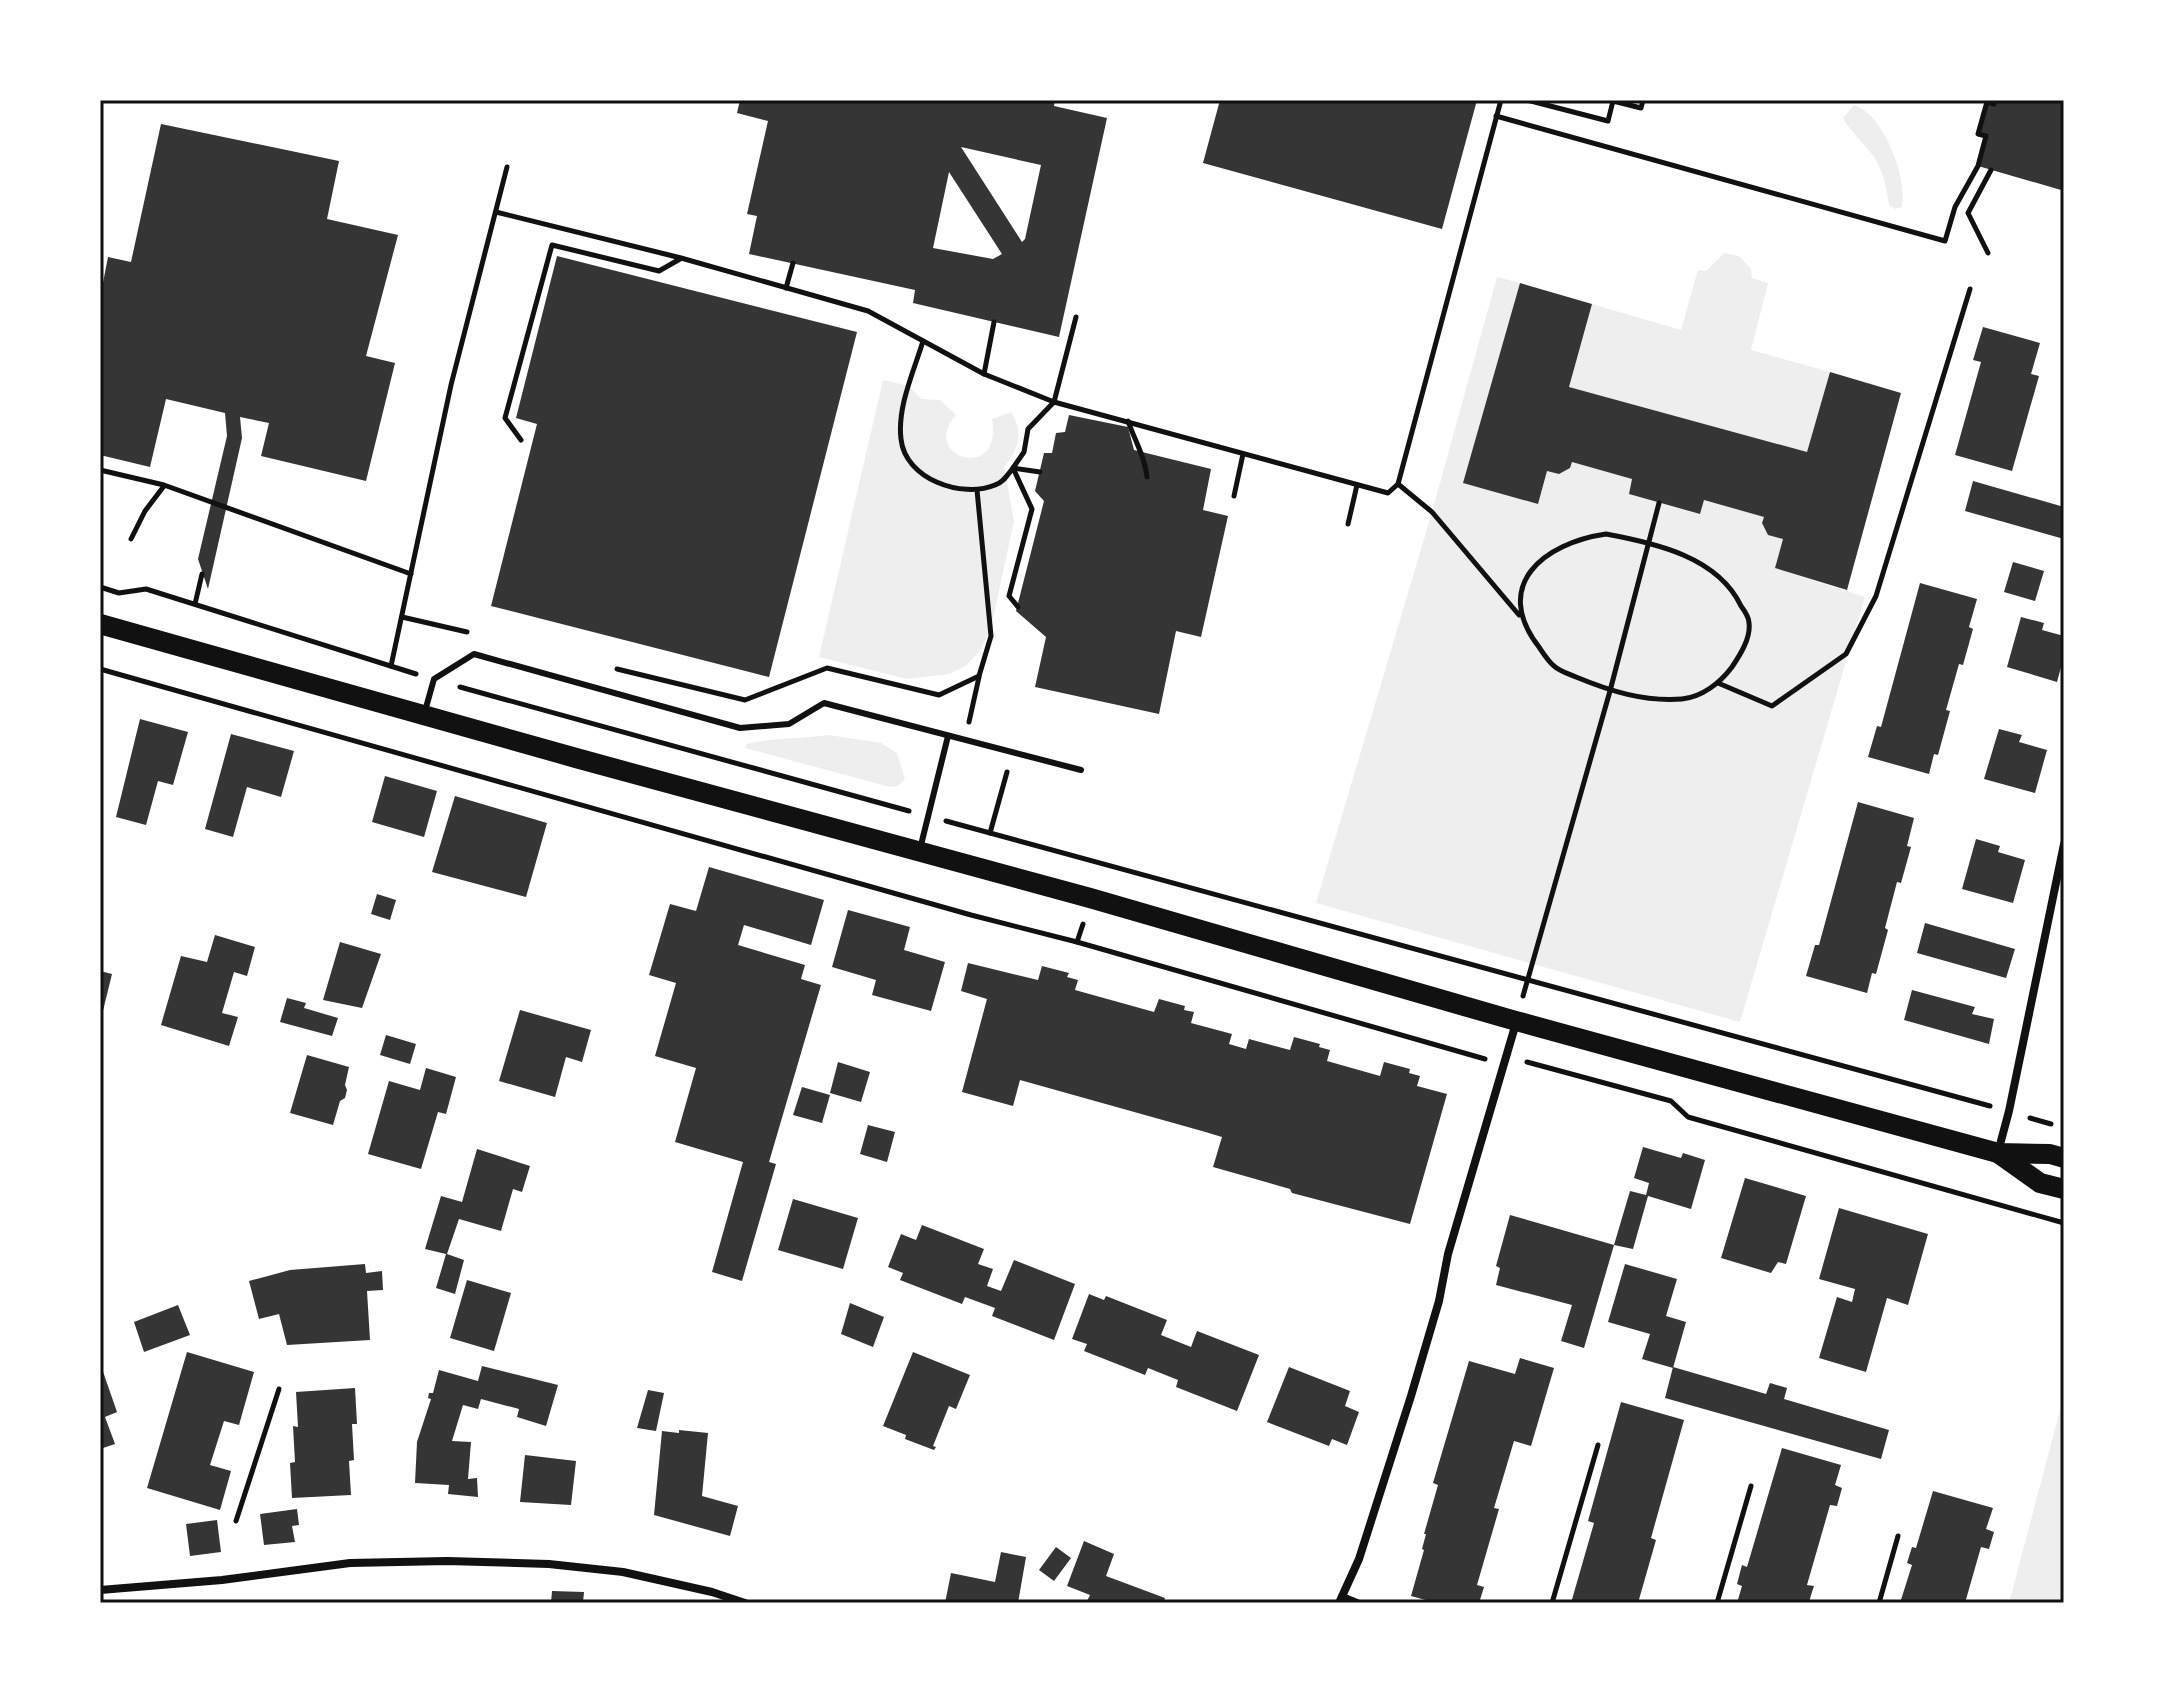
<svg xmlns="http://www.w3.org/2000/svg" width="2164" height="1703" viewBox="0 0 2164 1703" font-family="Spectral,serif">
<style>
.green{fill:#eee}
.building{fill:#353535;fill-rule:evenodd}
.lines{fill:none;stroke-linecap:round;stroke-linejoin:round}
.path{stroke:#111;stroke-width:5}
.service{stroke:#111;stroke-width:6}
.minor{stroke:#111;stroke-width:8}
.primary{stroke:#111;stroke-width:20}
.neatline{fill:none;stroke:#111;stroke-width:3}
</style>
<rect width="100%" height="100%" fill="#fff"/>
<g class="green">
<path d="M1854,105C1884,114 1908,179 1902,207L1895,209L1889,205C1886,187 1883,169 1872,154C1862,142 1851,132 1843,118Z"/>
<polygon points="1724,253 1739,256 1751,269 1752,278 1768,283 1751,350 1830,372 1807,452 1569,387 1592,304 1681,330 1698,270 1706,271"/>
<polygon points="1497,277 1520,283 1464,483 1538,504 1547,471 1559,474 1570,468 1572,462 1632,479 1629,494 1699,514 1704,500 1764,517 1762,523 1768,535 1783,539 1775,568 1865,597 1740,1022 1316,903 1432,512"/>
<path d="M883,380L909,386L921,399L940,400L956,415C918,457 1003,484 992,419L1011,412C1024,432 1019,450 1004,467L1014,521L991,628L981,649L967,665L949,674L907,679L819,657Z"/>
<path d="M829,735L881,743L897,753L905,779L898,786L890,787L745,748L747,744C774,737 801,739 829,735Z"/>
<polygon points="2064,1395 2064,1603 2009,1603"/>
</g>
<g class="building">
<path d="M740,100H1055L1054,106L1107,118L1059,337L913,303L915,290L749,254L757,216L747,214L768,121L737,113ZM961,147L1041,165L1025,239L1022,242ZM949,172L1002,254L993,259L933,248Z"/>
<polygon points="1220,100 1477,100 1442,229 1203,163"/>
<polygon points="1995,100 2064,100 2064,180 2061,190 1978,166 1986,136 1978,134 1987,102 1994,104"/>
<polygon points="161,124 339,161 327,219 398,235 366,356 395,363 366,481 261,456 269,423 240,417 242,438 208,589 198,559 227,436 225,413 166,399 150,467 100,455 100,298 108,257 131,262"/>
<polygon points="557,256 857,332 769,677 491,606 537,424 516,418"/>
<polygon points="1520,283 1592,304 1569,387 1807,452 1830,372 1901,393 1847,590 1775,568 1783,539 1768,535 1762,523 1764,517 1704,500 1700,514 1629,494 1632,479 1572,462 1570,468 1559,474 1547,471 1538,504 1463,483"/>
<polygon points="1983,327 2040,343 2031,374 2039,376 2012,471 1955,455 1981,362 1973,360"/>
<polygon points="1069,415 1128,427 1134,450 1211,469 1203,510 1228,516 1201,637 1176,631 1159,714 1035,687 1046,637 1016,611 1044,501 1035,491 1044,453 1052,453 1056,433 1065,432"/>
<polygon points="1973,481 2064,507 2064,539 1965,511"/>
<polygon points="2013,562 2044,571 2035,601 2004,592"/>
<polygon points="1920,583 1977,599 1969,627 1973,629 1963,665 1959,664 1946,710 1950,711 1938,755 1934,754 1929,774 1868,757 1877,726 1881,727"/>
<polygon points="2021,617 2044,623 2042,630 2064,636 2064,656 2057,682 2007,667"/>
<polygon points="140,719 188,732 173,785 158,781 146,825 116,817"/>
<polygon points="1999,729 2022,735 2019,742 2047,750 2035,793 1984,779"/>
<polygon points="231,734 294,751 281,797 247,787 233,837 205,829"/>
<polygon points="385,776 437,791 424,837 372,822"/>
<polygon points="455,796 547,823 526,897 432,872"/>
<polygon points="1858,802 1914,818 1907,846 1911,847 1901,883 1897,882 1885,928 1888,930 1876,974 1872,973 1867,993 1806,976 1815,945 1819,945"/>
<polygon points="1976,839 2000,846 1998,852 2025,860 2013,903 1962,889"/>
<polygon points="709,867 824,900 811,945 744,925 738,945 805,965 801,979 821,985 769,1162 776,1164 742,1281 712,1272 743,1162 675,1142 696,1068 655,1056 676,983 649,975 670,904 696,911"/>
<polygon points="377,894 396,900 390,920 371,914"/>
<polygon points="848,910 910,927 904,950 945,962 931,1011 872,995 876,980 832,967"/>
<polygon points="1925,923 2015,949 2006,978 1917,953"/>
<polygon points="215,935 255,947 247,976 234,972 222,1013 238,1017 229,1046 161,1025 181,956 207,962"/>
<polygon points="340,942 381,954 362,1008 323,1000"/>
<polygon points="968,963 1038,980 1042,966 1069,973 1067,977 1078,980 1075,990 1154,1012 1159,999 1185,1006 1184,1010 1194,1012 1191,1023 1232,1034 1229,1044 1246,1049 1249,1039 1290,1050 1294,1037 1320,1044 1319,1047 1330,1050 1327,1061 1380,1076 1384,1062 1410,1069 1409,1073 1420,1076 1417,1086 1447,1094 1410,1224 1292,1193 1290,1189 1213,1167 1222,1137 1202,1131 1020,1080 1013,1106 962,1092 987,999 961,991"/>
<polygon points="100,971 112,974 101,1019 100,1019"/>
<polygon points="1912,990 1975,1007 1972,1014 1994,1019 1989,1044 1904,1020"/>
<polygon points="287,998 306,1003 304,1008 338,1018 332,1036 280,1022"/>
<polygon points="520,1010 591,1030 582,1062 566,1057 555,1097 499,1081"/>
<polygon points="386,1035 416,1044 410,1064 380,1055"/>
<polygon points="307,1055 349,1067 345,1085 347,1090 345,1098 340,1101 333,1125 290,1113"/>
<polygon points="838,1062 870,1072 861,1102 830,1093"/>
<polygon points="426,1068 456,1077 446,1114 438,1112 421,1169 368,1154 389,1081 420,1090"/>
<polygon points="802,1087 830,1095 822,1123 793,1115"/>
<polygon points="868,1125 895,1132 887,1162 860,1154"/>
<polygon points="1643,1147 1681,1158 1683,1153 1705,1160 1691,1209 1648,1196 1633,1249 1614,1245 1630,1191 1646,1195 1649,1183 1634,1178"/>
<polygon points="477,1149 530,1166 522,1192 513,1189 501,1231 459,1219 447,1254 464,1260 455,1294 436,1288 446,1254 425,1249 441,1196 462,1202"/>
<polygon points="1745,1178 1806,1196 1786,1264 1778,1262 1771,1273 1721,1258"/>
<polygon points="793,1199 858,1218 843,1269 778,1250"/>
<polygon points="1839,1208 1928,1234 1908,1305 1887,1298 1866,1372 1819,1358 1837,1297 1852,1302 1855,1289 1819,1279"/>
<polygon points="1510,1215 1614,1245 1584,1348 1561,1341 1572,1305 1496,1285 1500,1268 1496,1266"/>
<polygon points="922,1225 984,1249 978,1264 993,1269 987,1286 1001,1291 1014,1260 1075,1284 1054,1340 992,1316 995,1308 965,1297 962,1304 900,1280 903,1273 888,1267 901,1234 916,1240"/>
<polygon points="365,1264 366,1273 382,1271 383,1290 367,1291 370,1340 287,1345 279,1314 259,1319 249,1281 290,1270"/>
<polygon points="1625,1264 1677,1279 1666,1316 1686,1322 1673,1368 1642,1359 1650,1334 1608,1322"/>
<polygon points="467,1280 511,1293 494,1351 450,1338"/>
<polygon points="1089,1294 1104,1300 1106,1296 1167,1320 1161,1335 1191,1347 1197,1331 1259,1355 1237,1411 1176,1387 1178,1380 1148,1368 1145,1375 1084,1351 1087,1344 1072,1339"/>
<polygon points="850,1303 884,1317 873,1347 841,1334"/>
<polygon points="178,1305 190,1335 144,1352 134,1322"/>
<polygon points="187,1352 254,1372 239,1425 224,1421 210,1465 231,1471 220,1510 147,1488"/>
<polygon points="913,1352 970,1375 956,1409 949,1406 933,1446 936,1447 934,1450 905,1439 906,1435 883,1426"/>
<polygon points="1520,1358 1554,1368 1531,1446 1514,1441 1494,1508 1499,1509 1477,1585 1484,1587 1479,1603 1436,1603 1411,1596 1424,1550 1422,1549 1426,1534 1424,1534 1438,1485 1433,1483 1469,1361 1515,1374"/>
<polygon points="100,1363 117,1412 105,1417 115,1444 100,1449"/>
<polygon points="482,1366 558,1385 546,1426 517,1417 519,1409 481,1399 478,1409 463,1405 452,1441 471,1442 468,1479 477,1478 478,1497 448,1494 449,1485 415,1483 417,1442 431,1399 428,1398 429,1393 433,1393 439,1370 478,1381"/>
<polygon points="1289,1367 1350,1391 1345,1406 1359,1412 1347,1445 1332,1439 1329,1446 1267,1422"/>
<polygon points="1673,1367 1766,1394 1770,1383 1787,1388 1784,1399 1889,1430 1881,1459 1665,1398"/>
<polygon points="355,1388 357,1424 352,1424 354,1460 349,1461 351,1495 292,1498 290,1463 295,1462 293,1426 298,1427 296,1392"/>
<polygon points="648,1390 664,1393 656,1431 637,1428"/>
<polygon points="1621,1402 1684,1420 1651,1538 1656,1540 1638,1603 1571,1603 1594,1523 1588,1521"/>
<polygon points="679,1430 708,1433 702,1496 738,1506 730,1536 654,1515 662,1431 679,1433"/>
<polygon points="1782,1448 1841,1465 1835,1485 1842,1488 1837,1506 1830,1505 1807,1585 1814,1586 1811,1595 1809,1603 1737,1603 1742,1586 1737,1584 1742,1565 1747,1567"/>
<polygon points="525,1455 576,1461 571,1505 520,1502"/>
<polygon points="1933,1491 1993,1508 1986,1529 1994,1532 1989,1549 1981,1547 1965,1603 1900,1603 1912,1565 1907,1563 1912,1547 1916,1548"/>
<polygon points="297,1509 299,1525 292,1526 295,1542 264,1545 260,1514"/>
<polygon points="217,1520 221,1552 190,1556 186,1524"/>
<polygon points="1084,1541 1114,1554 1106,1576 1165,1598 1163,1603 1086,1603 1090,1595 1067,1586"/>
<polygon points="1056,1547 1071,1558 1054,1581 1039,1570"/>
<polygon points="1001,1552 1026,1557 1018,1603 945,1603 951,1573 995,1582"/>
<polygon points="552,1591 584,1592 583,1603 551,1603"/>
</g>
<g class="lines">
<g class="path">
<polyline points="1527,100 1608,121 1613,101 1641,108 1643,100"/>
<polyline points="1496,116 1945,241 1955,207 1978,166 1986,136 1978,134 1987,102 1994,104 1995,100"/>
<polyline points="496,212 681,258 868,311 984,374 1054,402 1388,493 1398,484 1501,100"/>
<polyline points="1988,253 1968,213 1991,170"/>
<polyline points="786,288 793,263"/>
<path d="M923,341C914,371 897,407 901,439C905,479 962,499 995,485C1003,483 1008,474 1013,468L1032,509L1009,596L1018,607"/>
<polyline points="984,374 994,322"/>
<path d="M1128,421C1135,441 1145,457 1147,477"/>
<polyline points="521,440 505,418 552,245 659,271 680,259"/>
<polyline points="100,470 164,485 411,574"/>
<polyline points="1040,472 1013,468 1024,452 1028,429 1054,402 1076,317"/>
<polyline points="1398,484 1432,512 1519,615"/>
<polyline points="1234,496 1243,454"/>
<polyline points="1348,524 1357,485"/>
<path d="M1606,534C1655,543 1718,557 1741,606C1744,610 1749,618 1749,623C1751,638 1740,655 1732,667C1720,683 1702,697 1682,699C1644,702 1610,691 1576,677C1569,674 1559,671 1554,666C1548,661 1543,653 1539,647C1491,585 1544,543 1606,534Z"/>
<polyline points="131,539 145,511 164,486"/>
<polyline points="100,587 119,593 146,589 416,674"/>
<polyline points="195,604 202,574"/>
<polyline points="402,617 467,632"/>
<polyline points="391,666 451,385 507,167"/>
<polyline points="100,669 971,915 1077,942 1485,1059"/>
<polyline points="617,669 745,700 827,668 939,695 979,676 991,636 977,490"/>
<polyline points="1718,683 1772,706 1846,654 1876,596 1970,289"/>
<polyline points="460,687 909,811"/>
<polyline points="969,722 979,677"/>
<polyline points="946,821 1990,1106"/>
<polyline points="990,833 1007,772"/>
<polyline points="1077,942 1083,924"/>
<polyline points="1523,996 1610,691 1659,503"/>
<polyline points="1527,1062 1671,1101 1688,1117 2064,1223"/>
<polyline points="2030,1118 2051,1124"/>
<polyline points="236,1521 279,1389"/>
<polyline points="1552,1603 1598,1445"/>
<polyline points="1717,1603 1751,1486"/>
<polyline points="1879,1603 1898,1536"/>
</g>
<g class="service">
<polyline points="425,711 434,679 474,654 740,728 789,724 824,703 1081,770"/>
<polyline points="920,849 948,736"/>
</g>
<g class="minor">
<polyline points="1998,1152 2009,1111 2064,844"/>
<polyline points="100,1590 222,1580 350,1563 447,1561 549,1564 623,1572 712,1592 745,1603"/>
<polyline points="1342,1597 1357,1603"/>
<polyline points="1339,1603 1359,1559 1411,1396 1439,1301 1448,1254 1516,1023"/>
</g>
<g class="primary">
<polyline points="100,624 576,758 1090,898 1516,1021 1998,1153 2050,1154 2064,1158"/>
<polyline points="1998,1153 2040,1183 2064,1189"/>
</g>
</g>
<rect width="2164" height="1703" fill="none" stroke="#ffffff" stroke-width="204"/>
<rect x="102" y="102" width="1960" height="1499" class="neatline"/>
</svg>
